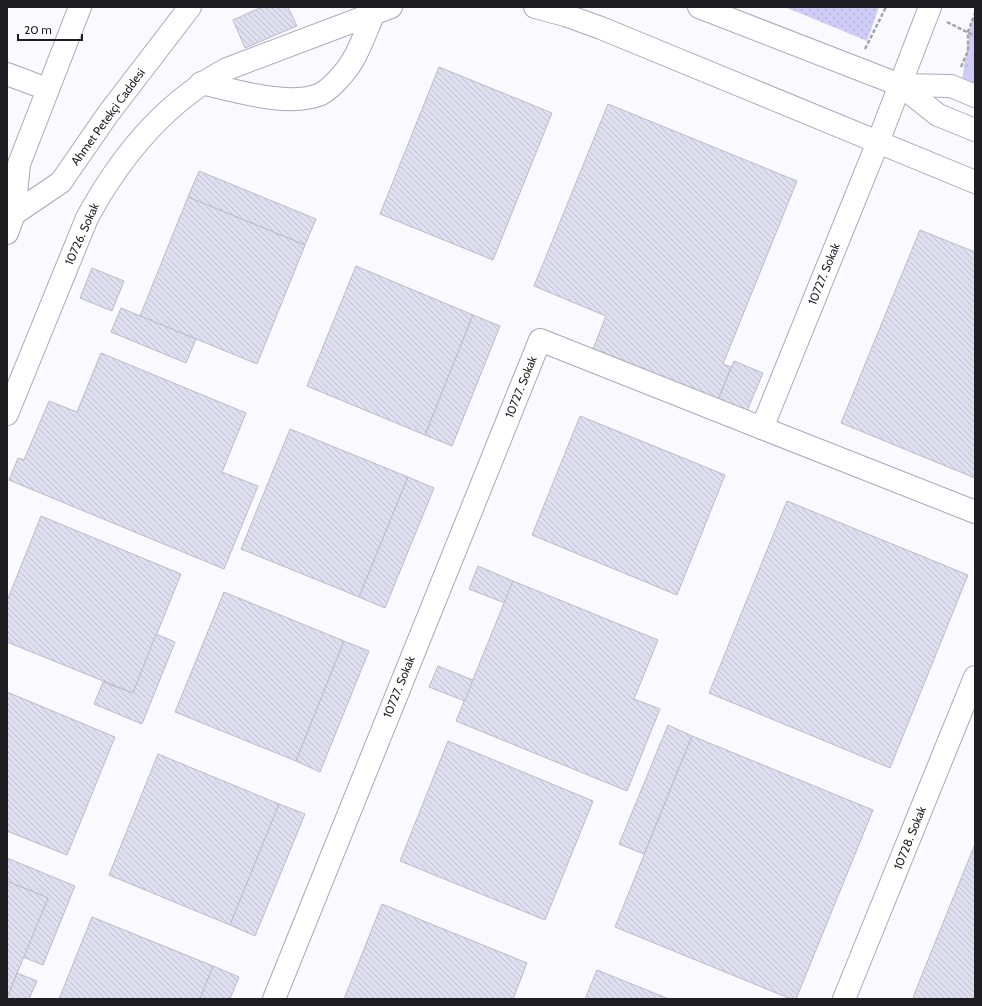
<svg xmlns="http://www.w3.org/2000/svg" width="982" height="1006" viewBox="0 0 982 1006" font-family="Cabin,sans-serif">
<style>
.grass{fill:url(#grass-dots)}
.park{fill:url(#park-tufts)}
.building{fill:url(#building-back-hatch);stroke:#bbbbc8}
.lines{fill:none;stroke-linecap:round;stroke-linejoin:round}
.minor-casing{stroke:#a9a9b6;stroke-width:24}
.path{stroke:#a4a4a9;stroke-width:2.5;stroke-dasharray:4 2;stroke-linecap:butt}
.minor{stroke:#fff;stroke-width:22}
.labels{text-anchor:middle;stroke-width:3;stroke-linejoin:round;paint-order:stroke}
.street-label{font-size:12px;fill:#1d1d22;stroke:#fff}
</style>
<defs>
<pattern id="grass-dots" width="8" height="8" patternUnits="userSpaceOnUse"><rect width="8" height="8" fill="#d0ccf8"/><path d="M2 2h.1M6 6h.1" fill="none" stroke="#b2afd4" stroke-width="1.8" stroke-linecap="round"/></pattern>
<pattern id="park-tufts" width="24" height="20" patternUnits="userSpaceOnUse"><rect width="24" height="20" fill="#d0ccf8"/><path d="M3 7l-1-3M5 7V3M7 7l1-3M15 17l-1-3M17 17v-4M19 17l1-3" fill="none" stroke="#b2afd4"/></pattern>
<pattern id="building-back-hatch" width="6" height="6" patternUnits="userSpaceOnUse"><rect width="6" height="6" fill="#e0dff1"/><path d="M-1 5l2 2M0 0l6 6M5-1l2 2" fill="none" stroke="#c0bfce"/></pattern>
</defs>
<rect width="100%" height="100%" fill="#faf9ff"/>
<polygon class="grass" points="785,7 879,7 867,41"/>
<polygon class="park" points="975,17 975,84 962,79 972,19"/>
<g class="building">
<polygon points="262,7 288,7 297,26 245,48 233,20"/>
<polygon points="439,67 552,113 493,260 380,214"/>
<polygon points="608,104 797,181 723,364 731,367 718,400 593,349 606,316 534,286"/>
<polygon points="199,171 316,219 305,245 188,197"/>
<polygon points="188,197 305,245 257,364 140,316"/>
<polygon points="920,230 975,252 975,478 841,423"/>
<polygon points="356,266 473,315 425,435 307,386"/>
<polygon points="92,268 124,281 112,311 80,298"/>
<polygon points="121,308 196,339 186,363 111,332"/>
<polygon points="473,315 500,326 452,446 425,435"/>
<polygon points="101,353 246,413 222,472 258,486 224,569 9,480 18,458 24,460 49,401 77,412"/>
<polygon points="734,361 763,373 747,411 718,400"/>
<polygon points="580,416 725,475 677,595 532,535"/>
<polygon points="290,429 408,477 359,597 241,549"/>
<polygon points="408,477 434,488 385,608 359,597"/>
<polygon points="787,501 968,575 890,768 709,693"/>
<polygon points="41,516 181,574 133,693 7,642 7,601"/>
<polygon points="478,566 513,581 505,603 469,589"/>
<polygon points="513,581 658,640 634,699 660,709 627,791 456,721"/>
<polygon points="224,592 344,641 296,761 175,712"/>
<polygon points="156,634 175,642 142,724 94,704 103,682 133,693"/>
<polygon points="344,641 369,651 320,772 296,761"/>
<polygon points="438,666 473,680 465,701 429,687"/>
<polygon points="7,692 115,737 67,855 7,831"/>
<polygon points="668,725 692,736 644,854 619,844"/>
<polygon points="692,736 873,810 796,999 791,999 615,927"/>
<polygon points="448,741 593,801 545,920 400,861"/>
<polygon points="158,754 279,804 230,925 109,875"/>
<polygon points="279,804 305,814 255,936 230,925"/>
<polygon points="975,844 975,999 918,999 913,997"/>
<polygon points="7,858 75,886 43,965 23,957 48,898 7,881"/>
<polygon points="7,881 48,898 7,998"/>
<polygon points="382,904 527,963 513,999 344,999"/>
<polygon points="92,917 213,966 200,999 59,999"/>
<polygon points="213,966 239,977 230,999 200,999"/>
<polygon points="597,970 669,999 585,999"/>
<polygon points="17,973 37,981 29,999 7,999"/>
</g>
<g class="lines">
<g class="minor-casing">
<g id="minor">
<polyline points="535,7 565,15 601,28 975,182"/>
<polyline points="699,7 900,85 938,115 975,130"/>
<polyline points="7,74 47,89"/>
<path d="M201,83C234,90 289,108 321,94C328,90 337,81 342,75C357,59 365,33 374,13"/>
<polyline points="900,85 951,86 975,96"/>
<polyline points="14,214 61,182 108,114 190,7"/>
<polyline points="7,233 14,214 19,164 80,7"/>
<path d="M7,414L87,218C120,157 165,102 227,69L391,7"/>
<polyline points="762,428 975,512"/>
<polyline points="274,999 540,340 762,428 878,142 930,7"/>
<polyline points="844,999 975,677"/>
</g>
</g>
<g class="path">
<polyline points="947,22 975,36"/>
<polyline points="865,49 886,7"/>
<polyline points="961,67 968,51 968,32 975,13"/>
</g>
<use href="#minor" class="minor"/>
</g>
<g class="labels">
<g class="street-label">
<text transform="translate(108 117) rotate(-54)" y="4">Ahmet Petekçi Caddesi</text>
<text transform="translate(82 234) rotate(-66)" y="4">10726. Sokak</text>
<text transform="translate(824 274) rotate(-68)" y="4">10727. Sokak</text>
<text transform="translate(521 387) rotate(-68)" y="4">10727. Sokak</text>
<text transform="translate(399 687) rotate(-68)" y="4">10727. Sokak</text>
<text transform="translate(910 838) rotate(-68)" y="4">10728. Sokak</text>
</g>
</g>
<rect width="982" height="1006" fill="none" stroke="#1d1d22" stroke-width="16"/>
<path d="M18 34v6h64v-6" fill="none" stroke="#1d1d22" stroke-width="2"/>
<text x="24" y="34" font-size="12" fill="#1d1d22" stroke="#ffffff" stroke-width="3" paint-order="stroke">20 m</text>
</svg>
